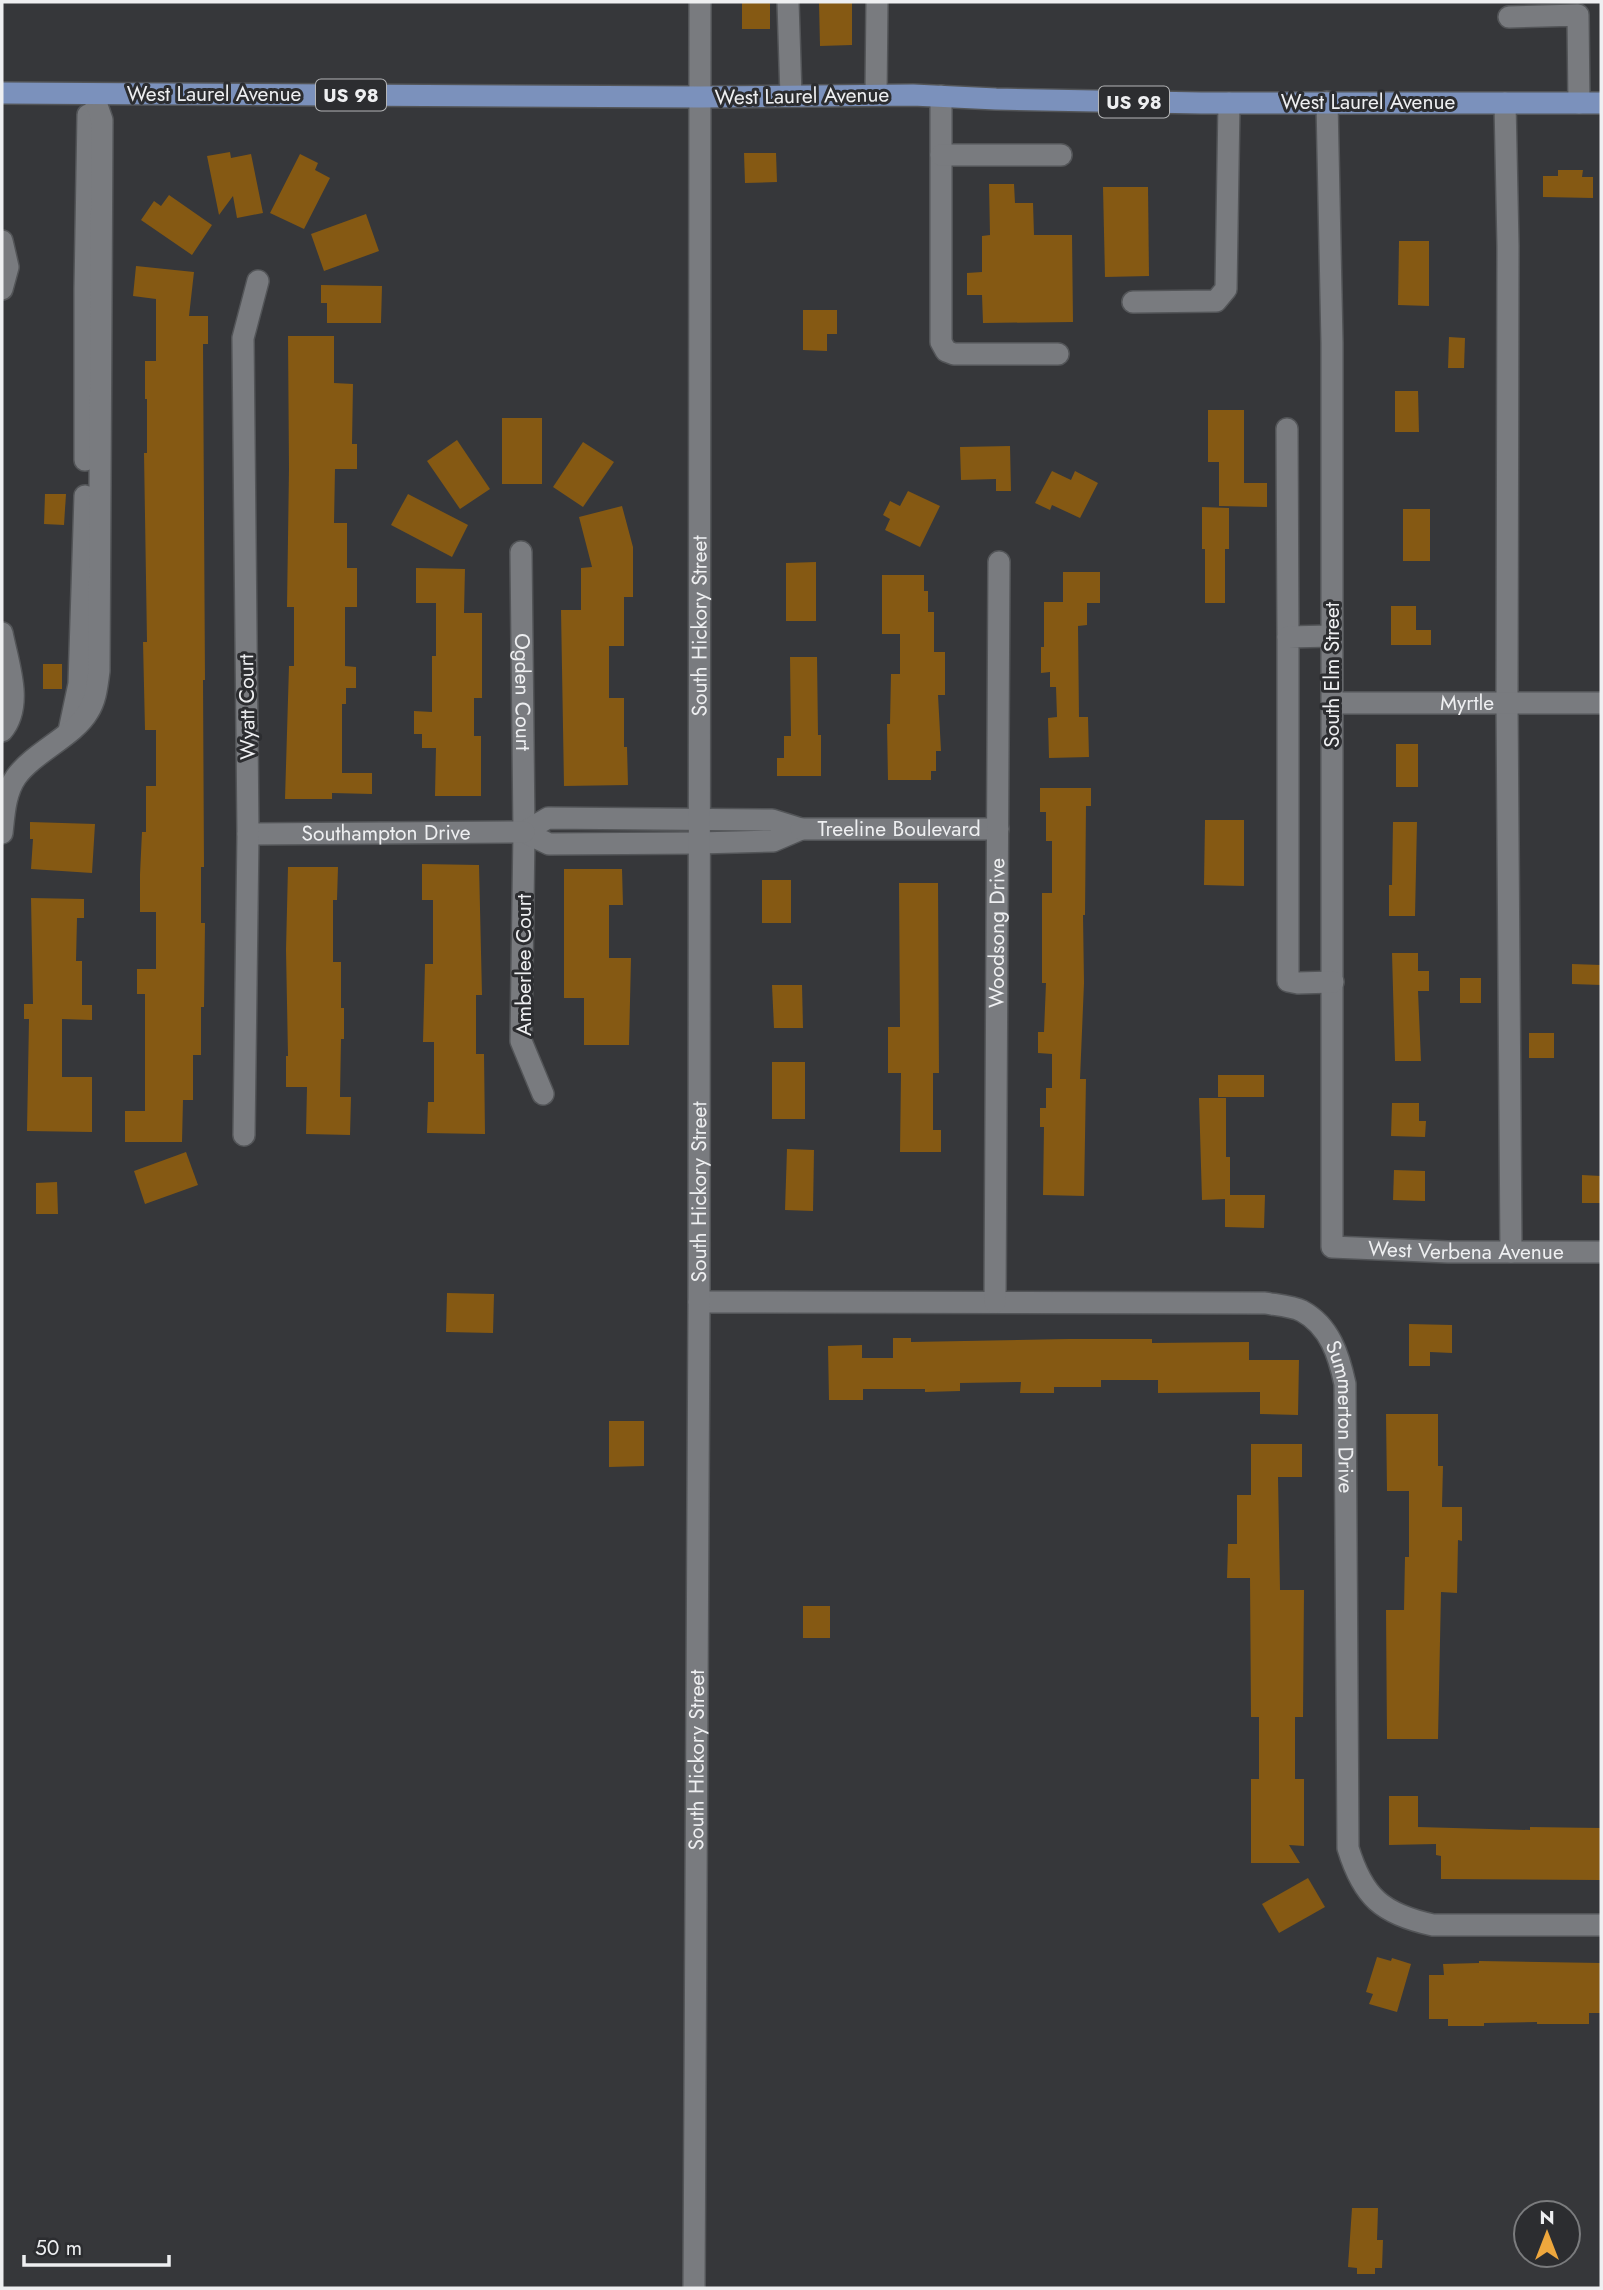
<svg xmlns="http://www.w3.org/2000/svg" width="1603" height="2290" viewBox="0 0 1603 2290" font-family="Jost,sans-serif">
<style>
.building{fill:#855913}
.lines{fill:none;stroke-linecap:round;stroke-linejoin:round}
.minor-casing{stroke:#535558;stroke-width:24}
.major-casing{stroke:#535558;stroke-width:24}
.minor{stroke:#797b7f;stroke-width:21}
.major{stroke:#7b91bc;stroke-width:21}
.labels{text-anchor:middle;stroke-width:6;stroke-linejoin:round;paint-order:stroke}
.shield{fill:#2c2d30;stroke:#b4b5b7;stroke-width:2}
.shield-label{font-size:19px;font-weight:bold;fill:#eeeff1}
.street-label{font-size:21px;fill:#eeeff1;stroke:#2c2d30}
</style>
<rect width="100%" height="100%" fill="#36373a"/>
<g class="building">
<rect x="742" y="2" width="28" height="27"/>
<polygon points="819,2 852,2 852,45 820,46"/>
<polygon points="230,152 231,158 251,154 263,213 237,218 233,196 219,215 207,156"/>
<polygon points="744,153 776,153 777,182 745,183"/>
<polygon points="300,154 318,163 315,170 330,178 304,229 270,213"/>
<polygon points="1558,170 1583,170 1582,177 1593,177 1593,198 1543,197 1543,176 1558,176"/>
<polygon points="989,184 1014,184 1015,203 1033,203 1034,235 1072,235 1073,322 983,323 982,295 967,295 967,273 982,272 982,236 990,235"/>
<polygon points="1103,187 1148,187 1149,276 1105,277"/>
<polygon points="169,195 212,225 192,255 141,220 154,201 161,206"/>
<polygon points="366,214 379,251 324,271 311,234"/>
<polygon points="1399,241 1429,241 1429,306 1398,305"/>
<polygon points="136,266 194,272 189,316 208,316 208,344 203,344 205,680 203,680 204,867 201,867 201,923 205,923 204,1007 201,1007 201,1055 193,1055 193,1100 183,1100 182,1142 125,1142 125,1111 145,1111 145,994 137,994 137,969 156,969 156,912 140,912 140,874 142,832 146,832 146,786 156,786 156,730 145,730 143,642 147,642 144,453 147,453 147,399 145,399 145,361 156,361 156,299 133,296"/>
<polygon points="321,285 382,286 381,323 327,323 327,303 321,303"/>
<polygon points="803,310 837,310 837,334 827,334 827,351 803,350"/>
<polygon points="288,336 334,336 334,383 353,384 352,444 357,444 357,469 335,469 334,523 347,523 347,568 357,568 357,607 345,607 345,666 356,667 356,688 346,688 346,704 342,704 342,773 372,773 372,794 332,793 332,799 285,799 289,666 294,666 294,607 287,607 289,469"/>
<polygon points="1449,337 1465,338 1464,368 1448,368"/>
<polygon points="1395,391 1418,391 1419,432 1395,432"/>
<polygon points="1208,410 1244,410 1244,483 1267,483 1267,507 1219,506 1219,462 1208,462"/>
<rect x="502" y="418" width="40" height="66"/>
<polygon points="457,440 490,489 460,509 427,461"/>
<polygon points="583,442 614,462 583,507 553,487"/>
<polygon points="1010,446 1011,491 996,491 996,479 961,480 960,447"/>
<polygon points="1052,471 1071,480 1075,471 1098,483 1080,518 1052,505 1050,510 1035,503"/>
<polygon points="908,491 940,506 920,547 885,530 890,519 883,515 890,501 900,506"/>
<polygon points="45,494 66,494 64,525 44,524"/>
<polygon points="408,494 468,525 452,557 391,525"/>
<polygon points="622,506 633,547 633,597 624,597 624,646 609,646 609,698 624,698 624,747 627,747 628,785 564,786 561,610 581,610 581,568 592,567 579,517"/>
<polygon points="1202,507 1229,508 1229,549 1225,549 1225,603 1205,603 1205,549 1202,549"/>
<rect x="1403" y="509" width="27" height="52"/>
<polygon points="816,562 816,621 786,621 786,563"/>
<polygon points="416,568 465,569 464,613 482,613 482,698 474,698 474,736 481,736 481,796 435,796 436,748 422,748 422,734 414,734 414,711 432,712 432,656 436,656 436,603 416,603"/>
<polygon points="1063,572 1100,572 1100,603 1087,603 1087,625 1078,626 1079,717 1088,717 1089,757 1049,758 1048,718 1057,717 1056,687 1050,687 1050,672 1041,673 1041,647 1044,647 1044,602 1063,602"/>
<polygon points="882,575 924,575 924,591 928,591 928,612 934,612 934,652 945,652 945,695 938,695 941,751 936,751 936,771 931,771 931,780 888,780 887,724 890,724 891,674 900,674 900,634 882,634"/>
<polygon points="1391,606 1416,606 1416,630 1431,630 1431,645 1391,645"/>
<polygon points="790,657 817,657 818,735 821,735 821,776 777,776 777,758 784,758 784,736 791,736"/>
<rect x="43" y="664" width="19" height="25"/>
<rect x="1396" y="744" width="22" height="43"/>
<polygon points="1040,788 1091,788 1091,806 1086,806 1085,915 1083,915 1084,983 1080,1079 1086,1079 1084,1196 1043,1195 1044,1127 1040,1127 1040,1108 1046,1108 1046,1088 1052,1088 1052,1054 1038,1053 1038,1032 1044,1032 1046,983 1042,983 1042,893 1052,893 1052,841 1046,841 1046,812 1040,812"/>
<polygon points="1205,820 1244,820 1244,886 1204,885"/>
<polygon points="30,822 95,824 92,873 31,869 33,839 30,839"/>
<polygon points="1393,822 1417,822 1415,916 1389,916 1389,885 1392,885"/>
<polygon points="422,864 479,865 482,995 476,995 476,1054 484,1054 485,1134 427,1133 428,1102 434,1102 434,1042 423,1042 425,964 433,964 433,900 422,900"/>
<polygon points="288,867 338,867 337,900 333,900 333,962 341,962 341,1008 344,1008 344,1039 341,1039 340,1097 351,1097 350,1135 306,1134 307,1087 286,1087 286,1056 288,1056 286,950"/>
<polygon points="564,869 622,869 623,905 609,905 609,958 631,958 629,1045 584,1045 584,998 564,998"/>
<rect x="762" y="880" width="29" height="43"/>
<polygon points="899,883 938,883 939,1073 933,1073 933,1130 941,1130 941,1152 900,1152 901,1073 888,1073 888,1027 900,1027"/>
<polygon points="31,898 84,899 84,918 77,918 76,961 82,961 82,1005 92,1005 92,1020 62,1019 62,1077 92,1077 92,1132 27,1131 29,1019 24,1019 24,1004 33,1004"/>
<polygon points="1392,953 1418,953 1418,971 1429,971 1429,991 1418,991 1421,1061 1395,1061"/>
<polygon points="1572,964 1601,965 1601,985 1572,984"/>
<rect x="1460" y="978" width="21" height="25"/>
<polygon points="772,985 802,985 803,1028 774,1028"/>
<rect x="1529" y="1033" width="25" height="25"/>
<rect x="772" y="1062" width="33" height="57"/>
<rect x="1218" y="1075" width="46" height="22"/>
<polygon points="1199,1098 1226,1098 1226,1157 1230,1157 1230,1195 1265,1195 1264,1228 1225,1227 1225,1199 1202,1200"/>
<polygon points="1392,1103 1419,1103 1419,1121 1426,1121 1425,1137 1391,1136"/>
<polygon points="787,1149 814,1150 813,1211 785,1210"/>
<polygon points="186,1152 198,1185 145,1204 134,1171"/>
<polygon points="1394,1170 1425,1171 1425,1201 1393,1200"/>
<polygon points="1582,1175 1601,1176 1601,1203 1582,1203"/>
<polygon points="57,1182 58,1214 36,1214 36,1183"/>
<polygon points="447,1293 494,1294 493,1333 446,1332"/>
<polygon points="1409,1324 1452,1325 1452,1353 1430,1352 1430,1366 1409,1366"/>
<polygon points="893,1338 911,1338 911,1342 1068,1339 1152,1339 1152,1343 1249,1342 1249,1360 1299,1360 1298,1415 1260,1414 1260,1392 1158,1393 1158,1380 1101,1380 1101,1387 1054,1387 1054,1393 1020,1393 1021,1382 960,1383 960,1391 925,1392 925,1389 863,1389 863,1400 829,1400 828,1346 862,1345 862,1358 893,1358"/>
<polygon points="1386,1414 1438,1414 1438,1466 1443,1466 1442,1507 1462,1507 1462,1541 1458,1540 1457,1593 1441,1592 1438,1739 1387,1739 1386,1610 1404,1610 1405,1557 1409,1557 1409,1491 1387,1491"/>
<polygon points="609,1421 644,1421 644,1466 609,1467"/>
<polygon points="1251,1444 1302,1444 1302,1477 1278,1477 1280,1590 1304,1590 1303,1717 1295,1717 1295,1779 1304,1779 1304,1846 1289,1845 1300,1863 1251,1863 1251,1779 1259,1779 1259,1717 1251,1717 1250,1578 1227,1578 1228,1544 1237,1544 1237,1495 1251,1495"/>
<rect x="803" y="1606" width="27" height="32"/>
<polygon points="1389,1796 1418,1796 1418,1827 1530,1830 1530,1827 1601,1828 1601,1880 1441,1879 1441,1856 1436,1855 1436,1844 1389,1845"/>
<polygon points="1308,1878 1325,1907 1279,1933 1262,1904"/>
<polygon points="1377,1957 1391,1961 1392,1958 1411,1964 1397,2012 1369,2004 1373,1994 1366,1992"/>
<polygon points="1479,1961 1601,1963 1601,2013 1589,2013 1589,2024 1537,2024 1537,2022 1484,2023 1484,2026 1448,2026 1448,2019 1429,2019 1429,1975 1444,1975 1443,1964 1479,1963"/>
<polygon points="1352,2208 1378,2208 1377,2240 1383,2240 1382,2268 1375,2268 1375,2274 1357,2274 1357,2268 1348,2267"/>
</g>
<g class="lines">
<g class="minor-casing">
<g id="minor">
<polyline points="788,2 791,96"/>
<polyline points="1509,17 1578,15 1579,103"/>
<polyline points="876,95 877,2"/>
<polyline points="941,96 941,342 946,351 954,354 1058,354"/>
<path id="s1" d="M1327,102L1332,343V1247L1448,1252H1601"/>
<polyline points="1505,103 1508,246 1507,704 1511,1252"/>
<polyline points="941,155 1061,155"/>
<polyline points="2,241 8,267 2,289"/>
<polyline points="1133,302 1216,301 1226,289 1229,103"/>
<polyline points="1287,429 1288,637"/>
<polyline points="85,460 85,289 88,115"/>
<path id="s2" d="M521,552L524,832L521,1041L543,1094"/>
<path d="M2,633C8,664 24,705 2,731"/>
<polyline points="1331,636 1288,637 1288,981 1298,983 1333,982"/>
<path id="s3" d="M1332,703H1601"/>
<polyline points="69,731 79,684 85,496"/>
<polygon points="548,818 772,820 801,829 773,841 699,843 549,844 524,832"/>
<path id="s4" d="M801,829H998"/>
<path d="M2,833C4,814 5,793 16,777C34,752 74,736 88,712C96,700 97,685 99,671L102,120L93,94"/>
<path id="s5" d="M248,834L524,832"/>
<polyline points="244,1135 248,834 243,338 258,281"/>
<path id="s6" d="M699,1302L1265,1303C1276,1305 1292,1306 1302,1311C1330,1326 1339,1356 1345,1384L1348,1848C1363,1897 1382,1914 1433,1925H1601"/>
<path id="s7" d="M995,1302L999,562"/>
<path id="s8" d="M694,2288L699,1302L700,2"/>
</g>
</g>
<g class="major-casing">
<polyline id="major" points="2,93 700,97 913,95 996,99 1201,103 1601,103"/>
</g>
<use href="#minor" class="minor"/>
<use href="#major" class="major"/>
</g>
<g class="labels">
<g class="shield">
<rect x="316" y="79.5" width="70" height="31" rx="5"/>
<rect x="1099" y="86.5" width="70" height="31" rx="5"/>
</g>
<g class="shield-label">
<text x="351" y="102">US 98</text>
<text x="1134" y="109">US 98</text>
</g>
<g class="street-label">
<text x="214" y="101">West Laurel Avenue</text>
<text transform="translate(802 96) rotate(-1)" y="7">West Laurel Avenue</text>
<text x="1368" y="109">West Laurel Avenue</text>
<text dy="7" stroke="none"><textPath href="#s8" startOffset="1662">South Hickory Street</textPath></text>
<text transform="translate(1332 675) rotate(-90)" y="7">South Elm Street</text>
<text dy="7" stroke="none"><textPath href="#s2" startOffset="140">Ogden Court</textPath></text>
<text dy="7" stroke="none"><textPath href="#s3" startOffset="135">Myrtle</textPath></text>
<text transform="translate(247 707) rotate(-91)" y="7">Wyatt Court</text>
<text dy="7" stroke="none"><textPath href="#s4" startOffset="98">Treeline Boulevard</textPath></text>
<text dy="7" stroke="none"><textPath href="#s5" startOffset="138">Southampton Drive</textPath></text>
<text dy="7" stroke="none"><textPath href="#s7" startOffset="369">Woodsong Drive</textPath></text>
<text transform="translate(524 965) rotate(-90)" y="7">Amberlee Court</text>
<text dy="7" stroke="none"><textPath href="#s8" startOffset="1096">South Hickory Street</textPath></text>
<text dy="7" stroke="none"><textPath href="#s1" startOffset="1279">West Verbena Avenue</textPath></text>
<text dy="7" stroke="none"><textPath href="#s6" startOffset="724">Summerton Drive</textPath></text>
<text dy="7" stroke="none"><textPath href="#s8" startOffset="528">South Hickory Street</textPath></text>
</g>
</g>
<rect width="1603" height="2290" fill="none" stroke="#eeeff1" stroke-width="7"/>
<g transform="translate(1547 2234)"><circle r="33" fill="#2c2d30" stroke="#7a7b7d" stroke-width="2"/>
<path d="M0-5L12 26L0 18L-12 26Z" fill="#eea73d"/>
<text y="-10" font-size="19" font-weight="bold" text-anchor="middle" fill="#eeeff1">N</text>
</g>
<path d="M24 2255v10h145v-10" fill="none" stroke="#eeeff1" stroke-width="3.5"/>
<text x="35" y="2255" font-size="21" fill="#eeeff1" stroke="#2c2d30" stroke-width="5" paint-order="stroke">50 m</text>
</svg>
